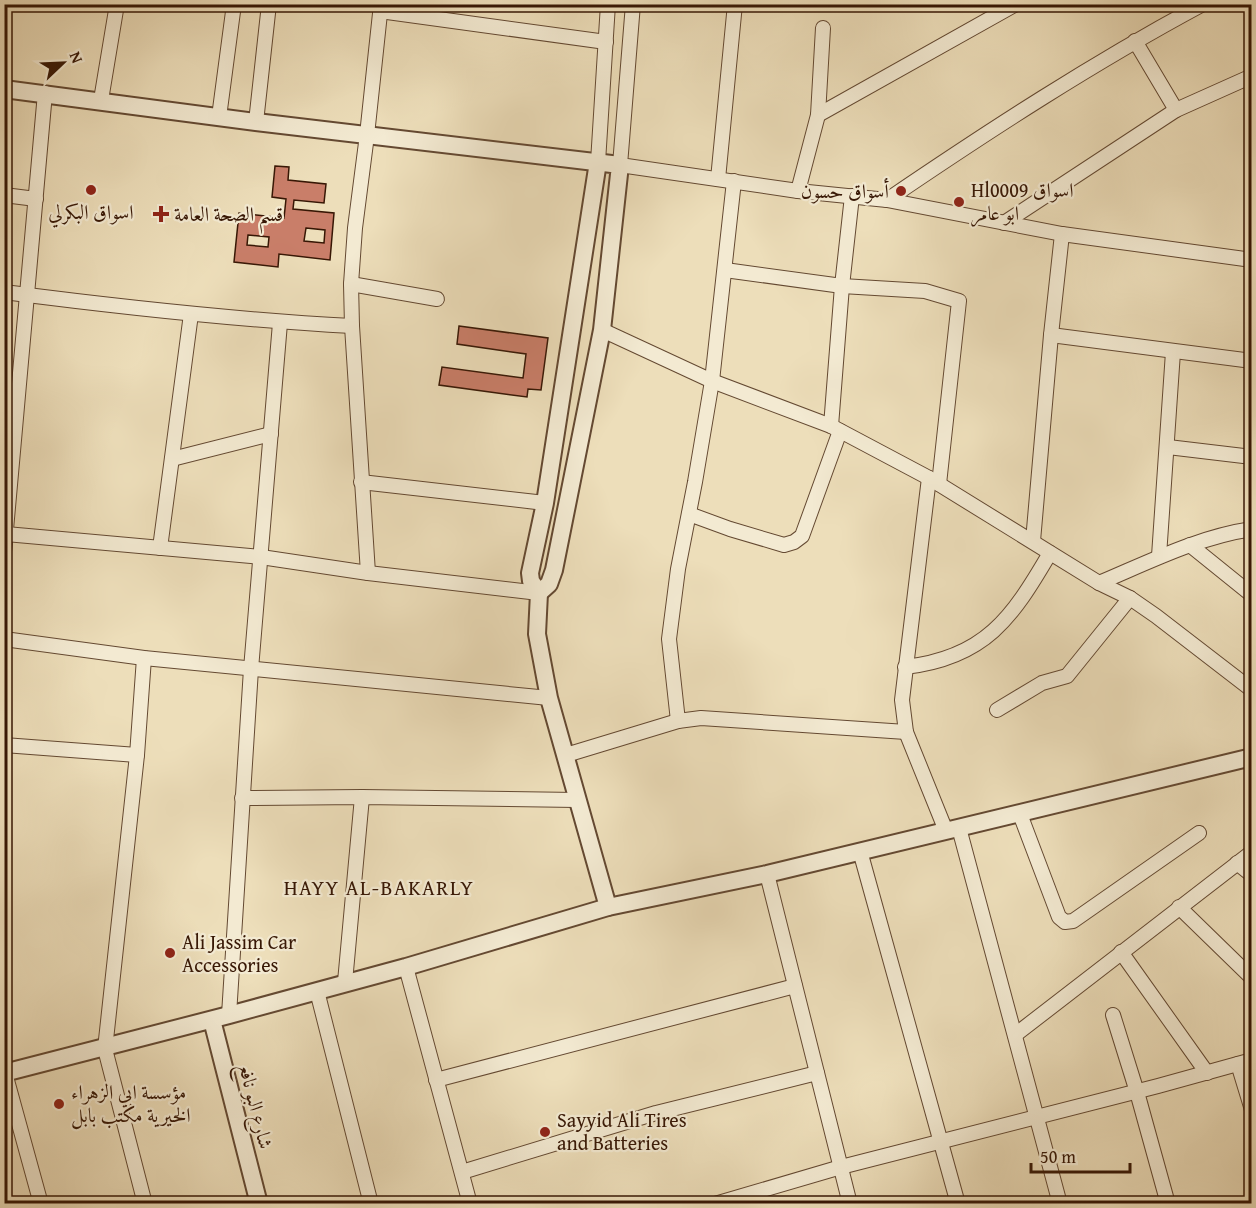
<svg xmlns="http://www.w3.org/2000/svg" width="1256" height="1208" viewBox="0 0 1256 1208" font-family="'Gentium Book Plus',Amiri,serif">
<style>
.building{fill:#c97e69;stroke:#371705;stroke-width:1.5;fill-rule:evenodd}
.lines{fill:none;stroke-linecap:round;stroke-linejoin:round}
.minor-casing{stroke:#644932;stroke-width:16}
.tertiary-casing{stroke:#644932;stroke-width:20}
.minor{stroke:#f3ead2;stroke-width:14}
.tertiary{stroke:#f3ead2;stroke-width:16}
.poi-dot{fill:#8f2418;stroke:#f3ead2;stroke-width:2}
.labels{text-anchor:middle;stroke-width:4.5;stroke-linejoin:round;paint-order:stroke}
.poi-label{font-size:20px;fill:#371705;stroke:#f3ead2;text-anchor:start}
.street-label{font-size:20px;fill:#371705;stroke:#f3ead2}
.neighbourhood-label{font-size:21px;letter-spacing:1.5px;fill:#371705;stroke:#f3ead2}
</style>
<rect width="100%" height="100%" fill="#eddeba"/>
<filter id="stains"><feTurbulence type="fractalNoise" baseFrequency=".00333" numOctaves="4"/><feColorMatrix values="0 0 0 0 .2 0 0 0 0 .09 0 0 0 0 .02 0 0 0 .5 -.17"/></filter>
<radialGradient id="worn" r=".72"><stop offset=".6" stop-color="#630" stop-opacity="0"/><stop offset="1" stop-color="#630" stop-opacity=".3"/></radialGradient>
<g class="building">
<path d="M275,166L289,167L288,180L326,184L324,203L294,200L293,209L334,213L330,260L279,254L278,267L234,262L239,213L284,218L286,199L272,197ZM306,228L325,230L324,243L304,241ZM248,235L269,237L268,247L247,245Z"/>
<polygon points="459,326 548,338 541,390 528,389 527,397 439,385 442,367 523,378 526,354 457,344"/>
</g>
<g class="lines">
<g class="minor-casing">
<g id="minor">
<polyline points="633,4 620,165 798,191 887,200 1062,234 1252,260"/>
<polyline points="380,11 606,42"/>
<polyline points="1135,41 1176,110"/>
<polyline points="101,100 117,4"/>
<polyline points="818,115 1016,4"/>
<polyline points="219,117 234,4"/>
<polyline points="256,122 269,4"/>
<polyline points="598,162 608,4"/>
<polyline points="718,179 735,4"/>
<polyline points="798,191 818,115 823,28"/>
<polyline points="4,195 36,199"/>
<path d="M887,200C990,130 1093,63 1203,4"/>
<polyline points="1004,223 1176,110 1252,76"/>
<polyline points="725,270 842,286 925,291 959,301 939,484"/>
<polyline points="351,284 437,299"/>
<path d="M4,292C120,307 236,320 352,326"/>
<polyline points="602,330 712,381 831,426 929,478 1099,583 1130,598 1156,616 1252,690"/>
<polyline points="1051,335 1252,361"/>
<polyline points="831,426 842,286 852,196"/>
<polyline points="1168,447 1252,457"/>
<polyline points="172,459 271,434"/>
<polyline points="929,478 902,700 906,732 946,831"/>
<polyline points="361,482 545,503"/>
<polyline points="689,514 730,529 784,545 794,542 802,536 840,431"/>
<polyline points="6,534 261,557 368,573 539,593"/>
<polyline points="1033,541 1051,335 1062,234"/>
<polyline points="1190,545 1252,595"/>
<polyline points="160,548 191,314"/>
<polyline points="4,552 45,93"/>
<polyline points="1159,556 1173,352"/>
<polyline points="368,573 352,326 351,284 355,228 367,135 381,4"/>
<path d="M1099,583C1149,562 1198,537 1252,529"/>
<polyline points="4,639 144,658 549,698"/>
<polyline points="144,658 137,755 105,1049 145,1204"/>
<path d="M905,667C985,658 1012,618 1050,553"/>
<polyline points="997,710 1042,683 1067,676 1130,598"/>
<polyline points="678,721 669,639 678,569 695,482 712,381 734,181"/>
<polyline points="4,745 137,755"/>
<polyline points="566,755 678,721 701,718 906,732"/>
<polyline points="242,798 362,797 577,800"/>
<polyline points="1020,814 1059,917 1065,922 1073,921 1199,833"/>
<polyline points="959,828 1060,1204"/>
<polyline points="860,851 958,1204"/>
<polyline points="1237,863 1252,875"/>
<polyline points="767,874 850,1204"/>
<polyline points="1179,907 1252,978"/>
<polyline points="1121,952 1207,1073"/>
<polyline points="406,967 470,1204"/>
<polyline points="345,982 362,797"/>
<polyline points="317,991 371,1204"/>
<polyline points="229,1015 251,669 280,323"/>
<polyline points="1113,1015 1137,1092 1168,1204"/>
<polyline points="1015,1035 1252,852"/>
<polyline points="1238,1064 1252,1110"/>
<polyline points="5,1073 41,1204"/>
<polyline points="436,1080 795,986"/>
<polyline points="462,1172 656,1113 817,1073"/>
<polyline points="715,1204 841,1167 1158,1086 1252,1060"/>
</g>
</g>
<g class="tertiary-casing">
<g id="tertiary">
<polyline points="4,89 256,122 620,165 602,330 554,570 549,584 539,593"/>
<polyline points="598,162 545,503 530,573 531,581 539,593 537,634 549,698 608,907"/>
<polyline points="212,1020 259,1204"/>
<polyline points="4,1073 229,1015 406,967 608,907 767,874 1252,757"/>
</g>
</g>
<use href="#minor" class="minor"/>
<use href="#tertiary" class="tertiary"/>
</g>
<g class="poi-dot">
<circle cx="91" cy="190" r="6"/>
<circle cx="901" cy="191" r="6"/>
<circle cx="959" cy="202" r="6"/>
<path d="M158 205h6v6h6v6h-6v6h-6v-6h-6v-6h6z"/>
<circle cx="170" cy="953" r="6"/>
<circle cx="59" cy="1104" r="6"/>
<circle cx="545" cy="1132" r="6"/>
</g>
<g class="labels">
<g class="poi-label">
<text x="971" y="197">Hl0009 اسواق<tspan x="971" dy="23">ابو عامر</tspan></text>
<text x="889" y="198" text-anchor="end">أسواق حسون</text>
<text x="91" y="219" text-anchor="middle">اسواق البكرلي</text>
<text x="174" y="221">قسم الصحة العامة</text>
<text x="182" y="949">Ali Jassim Car<tspan x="182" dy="23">Accessories</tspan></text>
<text x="71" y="1099">مؤسسة ابي الزهراء<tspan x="71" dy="23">الخيرية مكتب بابل</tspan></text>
<text x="557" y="1127">Sayyid Ali Tires<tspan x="557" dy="23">and Batteries</tspan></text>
</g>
<g class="street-label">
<text transform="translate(256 1106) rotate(76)" y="7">شارع البو نافع</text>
</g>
<g class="neighbourhood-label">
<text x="379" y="895">HAYY AL-BAKARLY</text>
</g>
</g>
<rect width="1256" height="1208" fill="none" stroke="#eddeba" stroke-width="24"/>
<rect x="6" y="6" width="1244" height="1196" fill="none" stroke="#371705" stroke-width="3"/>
<rect x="12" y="12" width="1232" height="1184" fill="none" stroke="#371705" stroke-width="1.5"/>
<g transform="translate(63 63) rotate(67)" stroke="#f3ead2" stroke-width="4.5" paint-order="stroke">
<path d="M0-4.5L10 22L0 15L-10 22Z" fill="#371705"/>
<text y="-9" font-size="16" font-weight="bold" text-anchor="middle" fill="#371705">N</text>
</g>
<path d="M1031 1163v9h99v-9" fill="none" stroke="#371705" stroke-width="3"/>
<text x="1040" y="1163" font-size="18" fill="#371705" stroke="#f3ead2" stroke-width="4.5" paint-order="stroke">50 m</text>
<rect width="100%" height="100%" filter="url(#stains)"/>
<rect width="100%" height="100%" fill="url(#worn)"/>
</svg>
